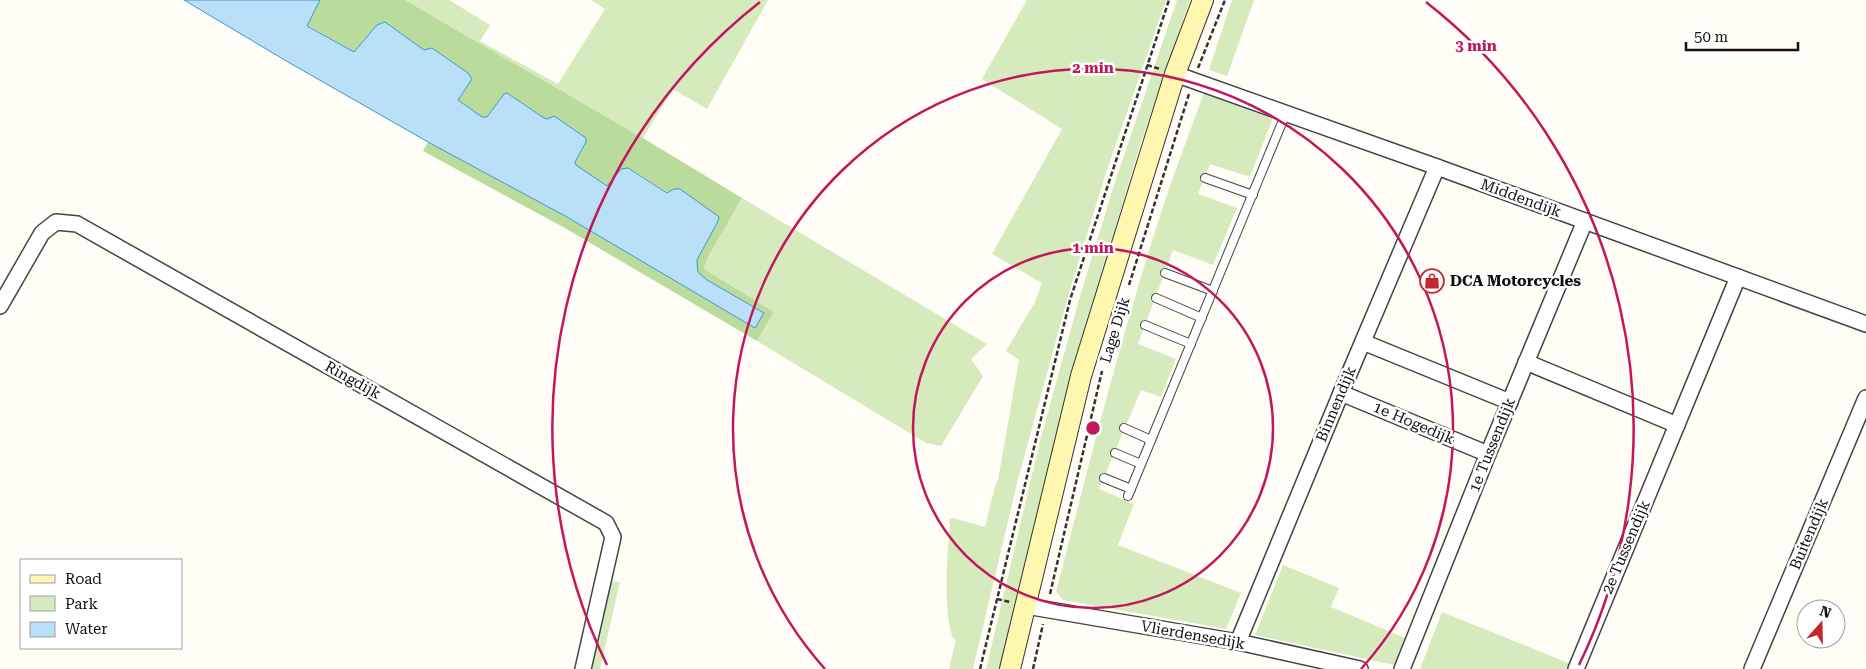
<svg xmlns="http://www.w3.org/2000/svg" width="1866" height="669" viewBox="0 0 1866 669" font-family="'Roboto Serif',serif">
<style>
.green{fill:#d5ebbd}
.forest{fill:#b9dc9c}
.water{fill:#b9e0f7;stroke:#3f96cf}
.lines{fill:none;stroke-linecap:round;stroke-linejoin:round}
.service-casing{stroke:#444;stroke-width:10}
.minor-casing{stroke:#444;stroke-width:18}
.secondary-casing{stroke:#333;stroke-width:22}
.path{stroke:#333;stroke-width:2.5;stroke-dasharray:5 2.5;stroke-linecap:butt}
.service{stroke:#fff;stroke-width:8}
.minor{stroke:#fff;stroke-width:15}
.secondary{stroke:#fff6b0;stroke-width:20}
.ring{fill:none;stroke:#c2185b;stroke-width:2.5}
.labels{text-anchor:middle;stroke-width:5;stroke-linejoin:round;paint-order:stroke}
.street-label{font-size:15px;fill:#111;stroke:#fff}
.poi-label{font-size:15px;font-weight:bold;fill:#111;stroke:#fff;text-anchor:start}
.centre{fill:#c2185b;stroke:#fff;stroke-width:2.5}
.ring-label{font-size:15px;text-anchor:middle;font-weight:bold;fill:#c2185b;stroke:#fff;stroke-width:5;stroke-linejoin:round;paint-order:stroke}
</style>
<rect width="100%" height="100%" fill="#fffdf5"/>
<g class="green">
<polygon points="405,0 449,0 490,25 480,41 558,84 605,9 591,0 768,0 707,109 673,89 643,138"/>
<path d="M1027,0H1166L1104,179L1069,293L1017,483L973,669H949L956,640L953,638C943,613 947,553 950,525L949,520L953,518L985,527L995,486L998,480L1019,360L1006,351L1035,302L1042,283L992,254L1062,129L982,79Z"/>
<polygon points="1177,0 1190,0 1141,142 1087,324 1004,669 986,669 1040,441 1080,296 1115,182"/>
<polygon points="1232,0 1254,0 1227,76 1209,70"/>
<path d="M1205,90L1274,115L1250,177L1210,164L1198,194L1237,208L1213,265L1173,250L1138,344L1176,359L1161,397L1141,390L1099,489L1134,504L1118,545L1241,593L1226,629L1063,600L1056,592C1088,468 1119,344 1158,222C1172,178 1189,134 1205,90Z"/>
<polygon points="742,198 987,344 971,359 983,376 941,446 926,443 757,341 774,312 704,269 707,259"/>
<polygon points="1283,565 1339,588 1331,607 1405,638 1394,665 1255,635"/>
<polygon points="608,581 620,582 600,669 587,669"/>
<polygon points="1442,612 1566,662 1572,665 1570,669 1420,669"/>
</g>
<polygon class="forest" points="320,0 405,0 643,138 742,198 707,259 704,269 774,312 757,341 563,227 423,151 428,142 567,217 666,275 764,313 707,280 698,272 696,260 719,218 680,189 674,189 668,193 634,171 621,169 607,186 576,165 575,162 586,142 544,118 507,93 504,94 487,117 482,117 458,100 472,79 468,73 432,48 424,50 385,22 377,25 354,52 307,25"/>
<polygon class="water" points="184,0 320,0 307,26 354,52 377,25 385,22 424,50 432,48 468,73 472,79 458,100 482,117 487,117 504,94 507,93 544,118 547,119 554,116 586,138 586,142 575,162 576,165 607,186 621,169 628,168 667,193 674,189 680,189 718,216 719,218 717,223 697,260 698,272 707,280 764,313 755,328 567,217 428,142 288,62"/>
<g class="lines">
<g class="service-casing">
<g id="service">
<polyline points="1205,178 1253,195"/>
<polyline points="1165,273 1213,291"/>
<polyline points="1156,298 1202,318"/>
<polyline points="1145,325 1191,344"/>
<polyline points="1124,428 1151,440"/>
<polyline points="1115,453 1141,464"/>
<polyline points="1104,478 1131,489"/>
<polyline points="1128,496 1286,113"/>
</g>
</g>
<g class="minor-casing">
<g id="minor">
<polyline points="1175,74 1437,167 1866,324"/>
<polyline points="0,306 42,233 56,222 77,224 606,523 613,537 583,669"/>
<polyline points="1363,342 1510,402"/>
<polyline points="1526,362 1677,425"/>
<polyline points="1341,393 1488,454"/>
<polyline points="1026,606 1238,642 1360,669"/>
<polyline points="1238,642 1341,393 1437,167"/>
<polyline points="1402,669 1488,454 1585,221"/>
<polyline points="1576,669 1738,277"/>
<polyline points="1752,669 1866,398"/>
</g>
</g>
<g class="secondary-casing">
<polyline id="secondary" points="1010,669 1081,376 1175,74 1203,0"/>
</g>
<g class="path">
<polyline points="1147,65 1160,69"/>
<polyline points="1198,68 1225,0"/>
<polyline points="1129,285 1189,94"/>
<polyline points="1050,594 1102,371"/>
<polyline points="997,599 1010,602"/>
<polyline points="980,669 1070,300 1169,0"/>
<polyline points="1033,669 1043,624"/>
</g>
<use href="#service" class="service"/>
<use href="#minor" class="minor"/>
<use href="#secondary" class="secondary"/>
</g>
<g class="ring">
<circle cx="1093" cy="428" r="180"/>
<path d="M825 669A360 360 0 1 1 1361 669"/>
<path d="M607 665A541 541 0 0 1 760 2M1426 2A541 541 0 0 1 1579 665"/>
</g>
<defs>
<g id="shop-ring" transform="scale(1.25)"><circle r="9.5" fill="#fff" stroke="#c4262e" stroke-width="1.5"/><path d="M-5-2.5h2.3a2.7 3.5 0 0 1 5.4 0H5L5.5 6h-11ZM-1.5-2.5h3a1.5 2.3 0 0 0-3 0Z" fill="#c4262e"/></g>
</defs>
<g fill-rule="evenodd">
<use href="#shop-ring" x="1432" y="281"/>
</g>
<g class="labels">
<g class="street-label">
<text transform="translate(1521 198) rotate(20)" y="5">Middendijk</text>
<text transform="translate(1115 330) rotate(-73)" y="5">Lage Dijk</text>
<text transform="translate(353 380) rotate(29)" y="5">Ringdijk</text>
<text transform="translate(1336 404) rotate(-67)" y="5">Binnendijk</text>
<text transform="translate(1414 423) rotate(23)" y="5">1e Hogedijk</text>
<text transform="translate(1492 445) rotate(-68)" y="5">1e Tussendijk</text>
<text transform="translate(1809 534) rotate(-67)" y="5">Buitendijk</text>
<text transform="translate(1626 547) rotate(-67)" y="5">2e Tussendijk</text>
<text transform="translate(1193 635) rotate(10)" y="5">Vlierdensedijk</text>
</g>
<g class="poi-label">
<text x="1450" y="286">DCA Motorcycles</text>
</g>
</g>
<circle cx="1093" cy="428" r="8" class="centre"/>
<g class="ring-label">
<text x="1476" y="51">3 min</text>
<text x="1093" y="73">2 min</text>
<text x="1093" y="253">1 min</text>
</g>
<rect x="20" y="559" width="162" height="90" fill="#ffffff" stroke="#a0a0a0"/>
<rect x="30" y="575" width="25" height="8" fill="#fff6b0" stroke="#a0a0a0"/>
<text x="65" y="584" font-size="15" fill="#111111">Road</text>
<rect x="30" y="596" width="25" height="15" fill="#d5ebbd" stroke="#a0a0a0"/>
<text x="65" y="609" font-size="15" fill="#111111">Park</text>
<rect x="30" y="622" width="25" height="15" fill="#b9e0f7" stroke="#a0a0a0"/>
<text x="65" y="634" font-size="15" fill="#111111">Water</text>
<g transform="translate(1821 624) rotate(20)"><circle r="24" fill="#ffffff" stroke="#a0a0a0"/>
<path d="M0-4L9 19L0 12L-9 19Z" fill="#c4262e"/>
<text y="-8" font-size="14" font-weight="bold" text-anchor="middle" fill="#111111">N</text>
</g>
<path d="M1686 42v8h112v-8" fill="none" stroke="#111111" stroke-width="2.5"/>
<text x="1694" y="42" font-size="15" fill="#111111" stroke="#ffffff" stroke-width="4" paint-order="stroke">50 m</text>
</svg>
